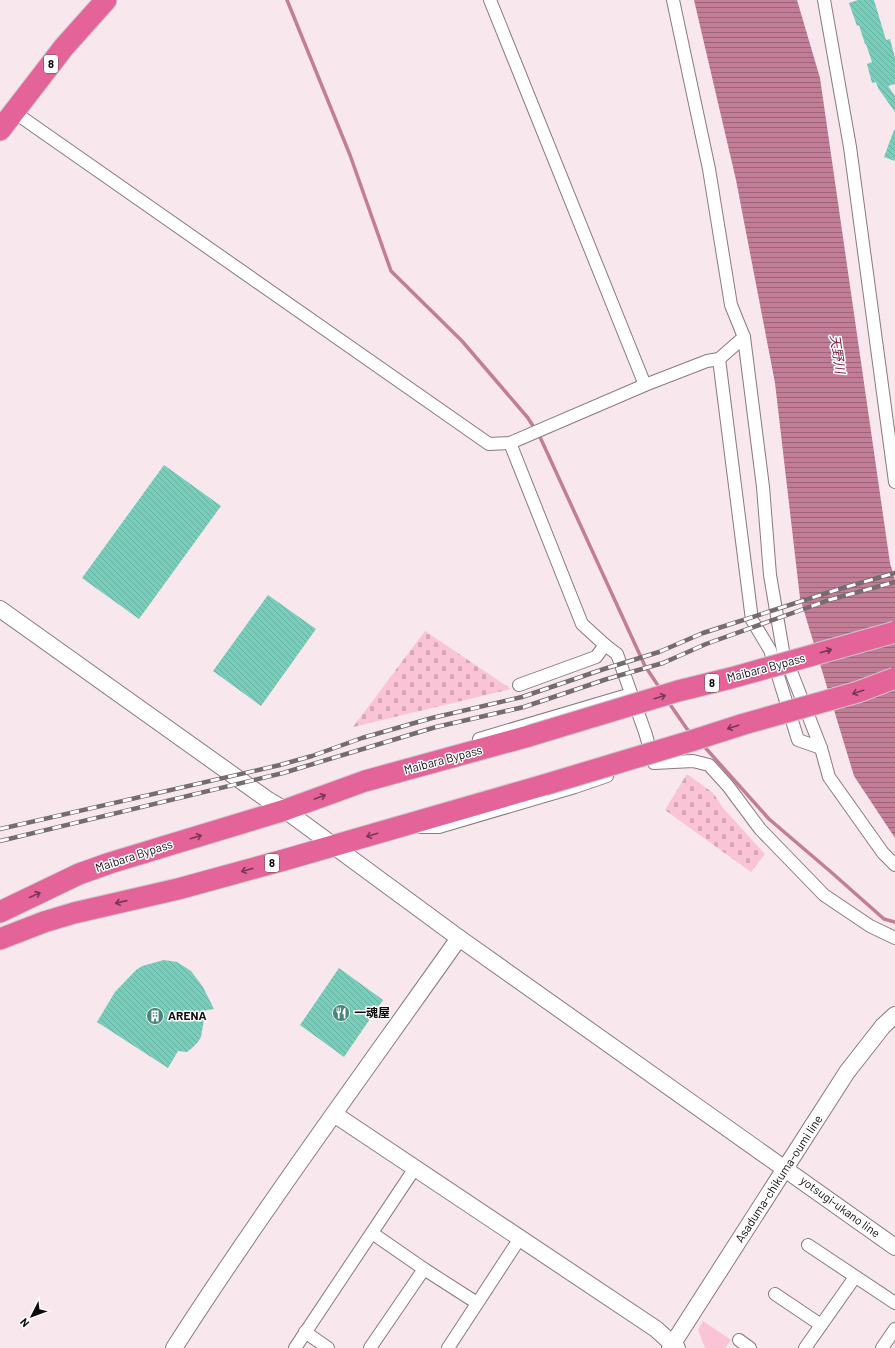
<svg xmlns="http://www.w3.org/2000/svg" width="895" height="1348" viewBox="0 0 895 1348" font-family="Barlow,'Noto Sans JP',sans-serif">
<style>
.cemetery{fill:url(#cemetery-stones)}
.park{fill:#fac3d6}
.water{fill:url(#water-rules)}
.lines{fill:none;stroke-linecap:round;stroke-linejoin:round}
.stream{stroke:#c37e97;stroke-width:3.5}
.building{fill:url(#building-back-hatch)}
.street-casing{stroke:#897a7f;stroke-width:14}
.secondary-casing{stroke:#897a7f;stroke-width:18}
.highway-casing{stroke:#cbc9ca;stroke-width:23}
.street{stroke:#fff;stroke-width:12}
.secondary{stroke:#fff;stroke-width:16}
.highway{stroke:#e46399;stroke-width:21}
.rail-casing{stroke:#766b6f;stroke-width:4.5}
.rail{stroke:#fff;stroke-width:3;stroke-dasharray:9;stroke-linecap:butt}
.highway-bridge-casing{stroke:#cbc9ca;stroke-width:23;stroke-linecap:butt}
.highway-bridge{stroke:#e46399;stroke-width:21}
.oneway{stroke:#7a3753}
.labels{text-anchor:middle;stroke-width:3;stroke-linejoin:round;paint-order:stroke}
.shield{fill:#fff;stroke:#585456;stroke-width:1}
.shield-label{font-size:11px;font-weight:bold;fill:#110b0d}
.street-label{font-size:12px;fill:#110b0d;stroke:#fff}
.poi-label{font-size:12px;font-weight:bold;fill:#110b0d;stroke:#fff;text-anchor:start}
.water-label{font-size:13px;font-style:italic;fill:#79274b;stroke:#fff}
</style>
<defs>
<pattern id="cemetery-stones" width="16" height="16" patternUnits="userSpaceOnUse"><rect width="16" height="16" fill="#fac3d6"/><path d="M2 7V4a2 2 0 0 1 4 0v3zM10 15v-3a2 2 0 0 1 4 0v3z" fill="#d5a6b6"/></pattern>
<pattern id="water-rules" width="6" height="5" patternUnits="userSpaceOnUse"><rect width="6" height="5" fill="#c37e97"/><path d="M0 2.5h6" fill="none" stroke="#9d657a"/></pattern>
<pattern id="building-back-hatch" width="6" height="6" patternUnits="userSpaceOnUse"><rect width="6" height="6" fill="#78ceba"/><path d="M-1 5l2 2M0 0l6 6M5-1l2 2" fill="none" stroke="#67b09f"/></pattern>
</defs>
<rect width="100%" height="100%" fill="#f8e7ec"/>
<g class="cemetery">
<polygon points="425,631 511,689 353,727"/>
<polygon points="687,774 713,793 723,808 765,854 751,872 665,810"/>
</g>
<polygon class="park" points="703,1321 731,1340 725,1348 705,1348 698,1330"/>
<polygon class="water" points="694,0 797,0 820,78 890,563 895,580 895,838 854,776 800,598 775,383 736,180"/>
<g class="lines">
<g class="stream">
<polyline points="287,0 350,155 391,271 462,341 528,418 540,437 645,666 661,690"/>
<polyline points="667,700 687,729 692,734"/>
<polyline points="702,744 769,819 831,872 884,919 895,922"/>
</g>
</g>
<g class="building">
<polygon points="858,0 874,0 886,40 890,39 895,58 895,84 888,86 895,96 895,112 878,88 876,82 872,83 867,64 872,62 866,44 865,44 859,25 857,26 849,3"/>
<polygon points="894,130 895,130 895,161 884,157"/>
<polygon points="164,465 221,506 139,619 82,578"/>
<polygon points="268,595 316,629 261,706 213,671"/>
<polygon points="164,960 177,962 191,971 203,987 214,1009 201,1011 205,1014 201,1037 198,1042 192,1048 187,1052 178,1051 168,1068 97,1022 115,992 136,970 142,966"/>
<polygon points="339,968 383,1000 344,1057 300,1025"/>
</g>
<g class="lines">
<g class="street-casing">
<g id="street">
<polyline points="490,0 645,385"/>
<polyline points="673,0 709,169 731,305 744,337 763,487 770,575 783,651 821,748 829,777 883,853 895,865"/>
<polyline points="824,0 850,147 895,482"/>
<polyline points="14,112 489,444 510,443 645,385 707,361 719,359 744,337"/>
<polyline points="719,359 752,620 770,650 798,740 821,748"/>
<polyline points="510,443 582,624 605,645"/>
<polyline points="519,685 596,657 605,645 617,654 645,732 654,763 693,761 709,765 728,786 760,829 824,895 870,926 895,938"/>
<polyline points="479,739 631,694"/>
<polyline points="421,827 439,827 575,787 607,776"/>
<polyline points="372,1233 424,1269 477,1303"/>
<polyline points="808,1245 895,1303"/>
<polyline points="775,1294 821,1325"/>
<polyline points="305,1332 328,1348"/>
<polyline points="739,1340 750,1348"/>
<polyline points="295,1348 415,1168"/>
<polyline points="370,1348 424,1269"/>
<polyline points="448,1348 520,1238"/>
<polyline points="805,1348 855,1277"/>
<polyline points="882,1348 895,1329"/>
</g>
</g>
<g class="secondary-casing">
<g id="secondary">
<polyline points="0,609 268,800 285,810 459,938 895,1247"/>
<polyline points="334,1114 656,1329 677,1348"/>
<path d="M174,1348C264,1208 363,1074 459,938"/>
<polyline points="670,1348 847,1072 883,1026 895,1015"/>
</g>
</g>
<g class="highway-casing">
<g id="highway">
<polyline points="0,130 64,47 106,0"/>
<polyline points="0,912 79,874 110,863 285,810 365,781 529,736"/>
<polyline points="0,939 44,922 74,913 178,889 284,860 544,785"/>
</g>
</g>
<use href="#street" class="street"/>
<use href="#secondary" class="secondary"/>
<use href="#highway" class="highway"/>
<g class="rail-casing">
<g id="rail">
<polyline points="0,829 280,765 312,756 362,738 432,718 522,697 604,669 659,652 703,633 836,590 895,573"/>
<polyline points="0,841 283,773 436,727 524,707 607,679 663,663 706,644 829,600 895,582"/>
</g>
</g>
<use href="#rail" class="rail"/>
<g class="highway-bridge-casing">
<g id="highway-bridge">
<polyline points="529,736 678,691 731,678 895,632"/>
<polyline points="544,785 691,741 744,724 858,692 895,678"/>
</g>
</g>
<use href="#highway-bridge" class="highway-bridge"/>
</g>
<defs><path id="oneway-shaft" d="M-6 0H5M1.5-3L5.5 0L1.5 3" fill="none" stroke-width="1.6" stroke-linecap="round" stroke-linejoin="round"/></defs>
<g class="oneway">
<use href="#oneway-shaft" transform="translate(826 651) rotate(-16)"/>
<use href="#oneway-shaft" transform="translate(858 692) rotate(162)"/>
<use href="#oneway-shaft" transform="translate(660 697) rotate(-17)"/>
<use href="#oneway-shaft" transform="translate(733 727) rotate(162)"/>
<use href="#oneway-shaft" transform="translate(320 797) rotate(-20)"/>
<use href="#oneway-shaft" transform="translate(372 835) rotate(163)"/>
<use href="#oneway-shaft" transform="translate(196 837) rotate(-17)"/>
<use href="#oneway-shaft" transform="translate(247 870) rotate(165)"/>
<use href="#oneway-shaft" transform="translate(35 895) rotate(-25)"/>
<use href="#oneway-shaft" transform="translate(121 902) rotate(167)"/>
</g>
<defs>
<g id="restaurant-disc" transform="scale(0.9)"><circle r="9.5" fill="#458778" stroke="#fff"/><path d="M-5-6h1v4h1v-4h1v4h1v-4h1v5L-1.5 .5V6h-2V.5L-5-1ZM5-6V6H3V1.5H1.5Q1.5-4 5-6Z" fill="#fff"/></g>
<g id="building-disc" transform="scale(0.9)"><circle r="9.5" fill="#458778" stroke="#fff"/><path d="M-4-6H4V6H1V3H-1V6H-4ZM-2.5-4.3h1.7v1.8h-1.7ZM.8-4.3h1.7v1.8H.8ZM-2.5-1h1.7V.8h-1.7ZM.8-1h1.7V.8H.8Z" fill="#fff"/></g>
</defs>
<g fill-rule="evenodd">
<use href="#restaurant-disc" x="341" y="1013"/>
<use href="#building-disc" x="155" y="1016"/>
</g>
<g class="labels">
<g class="shield">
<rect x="44" y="55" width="14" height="18" rx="3"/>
<rect x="705" y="674" width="14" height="18" rx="3"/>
<rect x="265" y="854" width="14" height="18" rx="3"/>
</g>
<g class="shield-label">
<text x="51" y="68">8</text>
<text x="712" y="687">8</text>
<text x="272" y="867">8</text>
</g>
<g class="street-label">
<text transform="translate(766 668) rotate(-15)" y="4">Maibara Bypass</text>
<text transform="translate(443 760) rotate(-15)" y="4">Maibara Bypass</text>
<text transform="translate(134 856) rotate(-18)" y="4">Maibara Bypass</text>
<text transform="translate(779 1179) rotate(-57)" y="4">Asaduma-chikuma-oumi line</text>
<text transform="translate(840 1207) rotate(36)" y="4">yotsugi-ukano line</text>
</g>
<g class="poi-label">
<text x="354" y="1017">一魂屋</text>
<text x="168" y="1020">ARENA</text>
</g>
<g class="water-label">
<text transform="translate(838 354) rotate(82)" y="5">天野川</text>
</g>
</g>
<g transform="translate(32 1316) rotate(228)" stroke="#ffffff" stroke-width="3" paint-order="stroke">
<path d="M0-3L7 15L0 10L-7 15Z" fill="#110b0d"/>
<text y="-6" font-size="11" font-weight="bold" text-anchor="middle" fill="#110b0d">N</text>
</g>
</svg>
